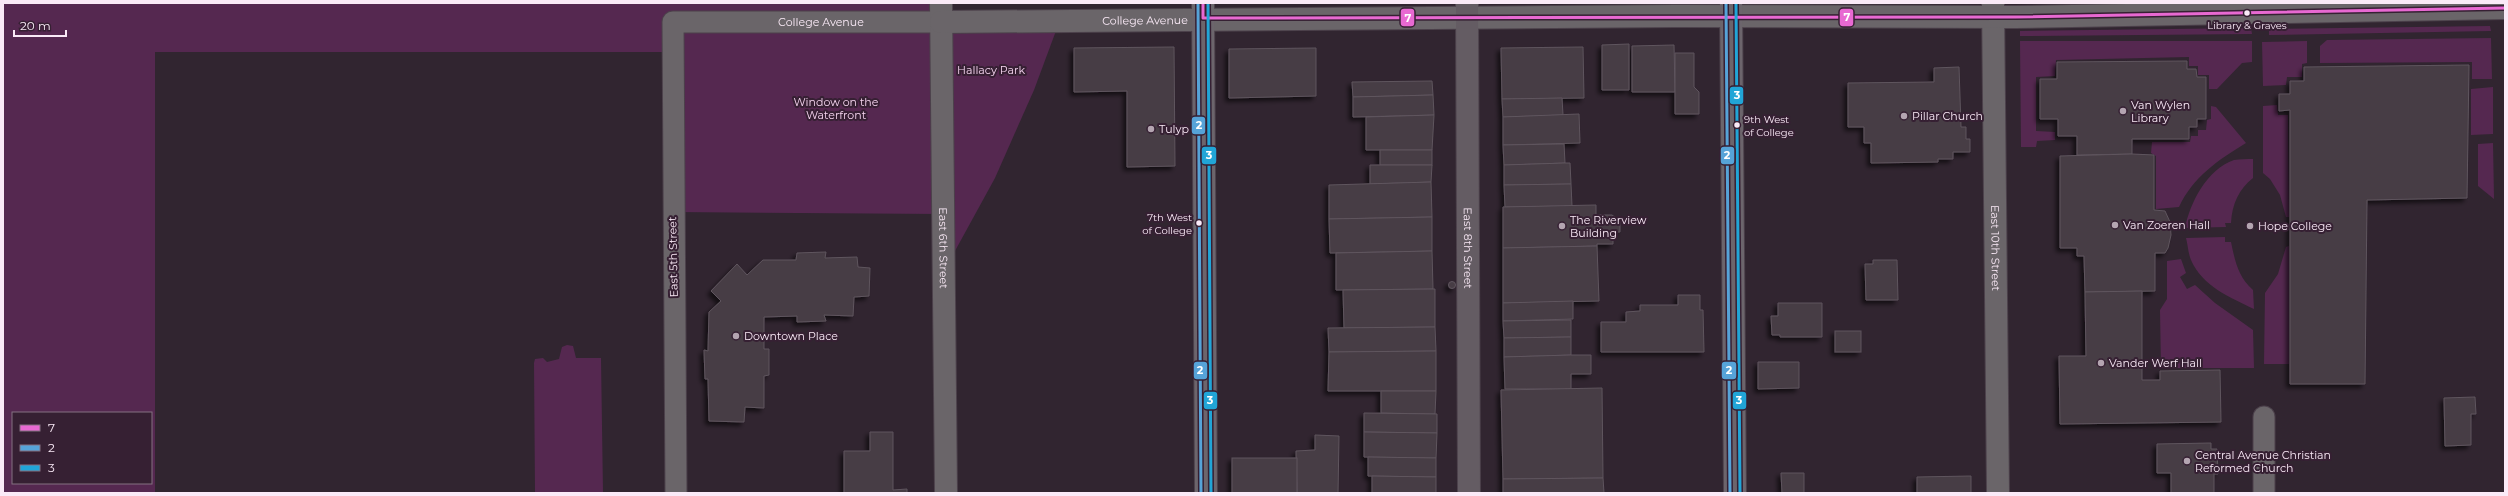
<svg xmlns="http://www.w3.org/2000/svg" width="2508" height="496" viewBox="0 0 2508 496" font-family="Montserrat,sans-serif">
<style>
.green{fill:#552850;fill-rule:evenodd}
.building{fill:#463c44;stroke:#5f555e;filter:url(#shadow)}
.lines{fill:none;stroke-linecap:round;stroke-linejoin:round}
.minor-casing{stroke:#4c414b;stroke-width:23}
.tertiary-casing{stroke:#4c414b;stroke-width:24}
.secondary-casing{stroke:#4c414b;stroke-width:24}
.primary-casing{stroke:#4c414b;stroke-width:24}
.minor{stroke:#6a6569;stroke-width:21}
.tertiary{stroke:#6a6569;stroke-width:22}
.secondary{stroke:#645c63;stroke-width:22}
.primary{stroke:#6c656c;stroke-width:22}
.bus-1-casing{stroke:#362033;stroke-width:6}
.bus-2-casing{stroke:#362033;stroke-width:6}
.bus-3-casing{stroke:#362033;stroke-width:6}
.bus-1{stroke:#e869d2;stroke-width:3}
.bus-2{stroke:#56a3d8;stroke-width:3}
.bus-3{stroke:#21a5d7;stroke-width:3}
.bus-dot{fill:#faeaf7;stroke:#362033;stroke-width:1.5}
.poi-dot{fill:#b4a5b1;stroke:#362033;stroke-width:1.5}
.labels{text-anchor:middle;stroke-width:4;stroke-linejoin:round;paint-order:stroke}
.bus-label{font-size:10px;fill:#faeaf7;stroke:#362033}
.street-label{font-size:11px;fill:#faeaf7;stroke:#362033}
.park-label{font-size:11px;fill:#f6d5f0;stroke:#362033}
.poi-label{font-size:11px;fill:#faeaf7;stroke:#362033;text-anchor:start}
.line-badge{stroke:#362033;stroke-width:1.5}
.badge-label{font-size:11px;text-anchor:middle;font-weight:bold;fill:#fff}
</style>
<defs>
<filter id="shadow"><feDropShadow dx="-3.5" dy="3.5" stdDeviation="2" flood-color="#0009"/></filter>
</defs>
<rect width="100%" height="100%" fill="#312530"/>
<g class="green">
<path d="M3,3H941L942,214L673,212L674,52H155V493H3ZM13,413H151V483H13Z"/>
<polygon points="1060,20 1034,90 995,178 944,271 943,22"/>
<polygon points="2490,26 2491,31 2269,35 2269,29"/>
<polygon points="2251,28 2252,34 2020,36 2020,31"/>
<polygon points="2491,38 2492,79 2472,79 2472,62 2320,63 2320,46 2327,40"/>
<polygon points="2020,41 2252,41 2252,62 2242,63 2217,89 2209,89 2209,75 2198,75 2198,66 2189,66 2189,57 2056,60 2055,76 2036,77 2036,131 2055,132 2055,140 2037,141 2036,147 2021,147"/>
<polygon points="2307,41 2307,63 2302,64 2302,77 2287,77 2286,85 2263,86 2262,42"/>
<polygon points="2493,87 2493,134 2471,135 2471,89"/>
<polygon points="2277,105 2278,115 2288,115 2289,217 2286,217 2280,195 2270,179 2263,173 2263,106"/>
<path d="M2211,106L2216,107L2246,143C2218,160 2193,177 2179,207L2156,209V156L2151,153L2152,142H2190L2191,136H2198V130H2206L2207,120L2211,119Z"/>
<polygon points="2493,143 2494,199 2478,186 2478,144"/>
<path d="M2253,159V178C2239,189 2232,204 2231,223H2225L2226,227L2185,228C2190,203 2207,169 2234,160C2240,159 2247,159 2253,159Z"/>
<path d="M2225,237V242H2231C2235,261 2238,277 2253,290L2254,309C2231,298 2202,286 2191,260C2188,253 2188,245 2186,238Z"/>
<polygon points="2289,246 2289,364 2264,364 2265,293 2278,274 2286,247"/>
<polygon points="2181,259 2186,273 2180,277 2187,289 2195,285 2215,303 2253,330 2254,368 2161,368 2160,310 2167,299 2167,261"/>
<polygon points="567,345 573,346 576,358 601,358 603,493 535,493 534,363 535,359 543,358 547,362 559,359 562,347"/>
</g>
<g class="building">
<polygon points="1629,44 1629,90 1602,90 1602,45"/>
<polygon points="1674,45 1675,92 1632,92 1632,46"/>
<polygon points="1174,47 1175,166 1127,167 1127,91 1074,92 1074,48"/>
<polygon points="1583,47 1584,98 1502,99 1501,48"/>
<polygon points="1316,48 1316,96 1229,98 1229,49"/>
<polygon points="1675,53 1694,53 1694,87 1699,92 1699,114 1675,114"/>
<polygon points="2187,61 2187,69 2196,69 2197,77 2206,77 2206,119 2197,119 2197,127 2189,127 2189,139 2132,139 2132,154 2077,155 2077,136 2058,136 2058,119 2040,119 2040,79 2057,79 2057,62"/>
<polygon points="2469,65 2467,198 2367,200 2365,384 2290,384 2290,110 2279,111 2279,94 2290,94 2290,81 2304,81 2304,67"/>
<polygon points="1959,67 1961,127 1966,127 1966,139 1970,139 1970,152 1953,152 1953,159 1938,159 1938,162 1871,163 1871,143 1864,143 1864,127 1848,127 1848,83 1934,82 1934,68"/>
<polygon points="1432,81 1433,95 1353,97 1352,82"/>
<polygon points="1433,95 1434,115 1353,117 1353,97"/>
<polygon points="1562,98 1563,115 1503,117 1502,99"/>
<polygon points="1579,114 1580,143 1503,145 1503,117"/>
<polygon points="1434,115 1432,150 1366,150 1366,117"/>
<polygon points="1564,144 1565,163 1504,165 1503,145"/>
<rect x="1380" y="150" width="52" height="15"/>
<polygon points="2132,154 2154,155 2154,210 2165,211 2170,222 2171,235 2168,248 2165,253 2155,253 2155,291 2085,292 2084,256 2077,256 2077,248 2060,248 2060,156"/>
<polygon points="1565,163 1570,163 1571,184 1504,185 1504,165"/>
<polygon points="1370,165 1432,165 1431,182 1370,184"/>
<polygon points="1431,182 1432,217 1329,219 1329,185"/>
<polygon points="1571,184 1572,206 1505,207 1504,185"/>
<polygon points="1596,205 1596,215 1612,215 1620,221 1620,232 1613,232 1613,244 1597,244 1597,246 1503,248 1503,207"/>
<polygon points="1432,217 1432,251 1330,253 1329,219"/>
<polygon points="1597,246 1599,301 1503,303 1503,248"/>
<polygon points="1432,251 1433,289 1336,290 1336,253"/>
<polygon points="826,252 825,258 857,257 858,267 870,268 869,296 854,297 853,316 824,315 826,321 797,322 797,316 764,317 764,349 769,349 769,375 764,376 764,408 745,407 744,422 709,421 708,379 705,379 704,350 708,351 709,312 721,301 711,291 737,264 747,275 763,260 796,260 797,253"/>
<polygon points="1873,260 1897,260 1898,300 1866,300 1865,264 1873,264"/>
<circle cx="1452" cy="285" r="3.5"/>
<polygon points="1435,289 1435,327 1344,328 1343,290"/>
<polygon points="2142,291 2142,380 2160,380 2160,371 2220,370 2221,422 2060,424 2059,356 2086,356 2085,292"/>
<polygon points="1678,295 1700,295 1700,310 1703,310 1704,352 1601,352 1601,322 1626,322 1626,312 1640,311 1640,305 1678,305"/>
<polygon points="1573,301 1573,319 1503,321 1503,303"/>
<polygon points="1778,303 1822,303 1822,337 1780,337 1780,335 1772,335 1771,316 1778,316"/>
<polygon points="1571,320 1571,337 1504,338 1503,321"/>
<polygon points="1435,327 1436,351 1329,352 1328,328"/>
<rect x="1835" y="331" width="26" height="21"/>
<polygon points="1571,337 1571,355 1504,357 1504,338"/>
<polygon points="1436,351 1436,391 1328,391 1329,352"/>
<polygon points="1571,355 1591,355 1591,374 1571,374 1571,389 1505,389 1504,357"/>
<polygon points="1758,362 1799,362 1799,388 1758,389"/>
<polygon points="1602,388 1603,478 1503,479 1501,390"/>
<polygon points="1381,391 1436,391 1435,414 1381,413"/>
<polygon points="2475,397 2476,414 2471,414 2471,445 2445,446 2444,398"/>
<polygon points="1364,413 1437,414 1437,433 1364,432"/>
<polygon points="870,432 893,432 893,490 907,489 907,493 844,493 844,451 870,451"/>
<polygon points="1364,432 1437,433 1436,458 1364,457"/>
<polygon points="1315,435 1339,436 1338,493 1297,493 1296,451 1315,450"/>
<polygon points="2211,443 2211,449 2217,449 2218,474 2214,474 2214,493 2171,493 2171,473 2157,473 2157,444"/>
<polygon points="1368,457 1436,458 1436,477 1368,476"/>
<rect x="1232" y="458" width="65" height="35"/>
<polygon points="1781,473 1804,473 1804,493 1782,493"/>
<polygon points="1372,476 1436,477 1436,493 1372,493"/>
<polygon points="1971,476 1971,493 1917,493 1917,477"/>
<polygon points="1603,478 1604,493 1503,493 1503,479"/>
</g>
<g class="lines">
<g class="minor-casing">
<g id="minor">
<polyline points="2264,417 2264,493"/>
<path id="s1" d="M676,493L673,22H941"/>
</g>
</g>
<g class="tertiary-casing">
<g id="tertiary">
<path id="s2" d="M941,3L946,493"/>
<path id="s3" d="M1993,3L1998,493"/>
<path id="s4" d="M941,22L1675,16L2015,17L2505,8"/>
</g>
</g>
<g class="secondary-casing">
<g id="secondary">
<path id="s5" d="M1467,3L1469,493"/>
</g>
</g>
<g class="primary-casing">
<g id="primary">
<polyline points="1203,3 1206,493"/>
<polyline points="1731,3 1735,493"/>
</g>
</g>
<use href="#minor" class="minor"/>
<use href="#tertiary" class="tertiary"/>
<use href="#secondary" class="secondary"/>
<use href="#primary" class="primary"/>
<g class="bus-1-casing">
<polyline id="bus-1" points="1203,3 1203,18 2015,17 2505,8"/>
</g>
<g class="bus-2-casing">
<g id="bus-2">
<polyline points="1198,3 1201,493"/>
<polyline points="1726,3 1730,493"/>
</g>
</g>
<g class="bus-3-casing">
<g id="bus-3">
<polyline points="1208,3 1211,493"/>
<polyline points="1736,3 1740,493"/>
</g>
</g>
<use href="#bus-1" class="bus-1"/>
<use href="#bus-2" class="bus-2"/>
<use href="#bus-3" class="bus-3"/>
</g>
<g class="bus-dot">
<circle cx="2247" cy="13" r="3.5"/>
<circle cx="1737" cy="125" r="3.5"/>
<circle cx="1199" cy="223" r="3.5"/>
</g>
<g class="poi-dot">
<circle cx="2123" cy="111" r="4"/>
<circle cx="1904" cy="116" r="4"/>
<circle cx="1151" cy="129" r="4"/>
<circle cx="2115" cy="225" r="4"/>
<circle cx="1562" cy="226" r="4"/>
<circle cx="2250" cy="226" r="4"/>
<circle cx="736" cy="336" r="4"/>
<circle cx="2101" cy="363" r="4"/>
<circle cx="2187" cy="461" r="4"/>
</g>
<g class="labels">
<g class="bus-label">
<text x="2247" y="29">Library &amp; Graves</text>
<text x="1744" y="123" text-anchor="start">9th West<tspan x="1744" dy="13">of College</tspan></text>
<text x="1192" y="221" text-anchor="end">7th West<tspan x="1192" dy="13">of College</tspan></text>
</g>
<g class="street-label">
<text dy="4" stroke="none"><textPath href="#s4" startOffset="204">College Avenue</textPath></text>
<text dy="4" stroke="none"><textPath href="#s1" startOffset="619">College Avenue</textPath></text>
<text dy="4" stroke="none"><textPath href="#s2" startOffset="245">East 6th Street</textPath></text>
<text dy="4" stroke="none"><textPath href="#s5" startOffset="245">East 8th Street</textPath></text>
<text dy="4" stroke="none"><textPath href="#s3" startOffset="245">East 10th Street</textPath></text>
<text transform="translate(673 257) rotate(-91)" y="4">East 5th Street</text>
</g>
<g class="park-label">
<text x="991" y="74">Hallacy Park</text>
<text x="836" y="106">Window on the<tspan x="836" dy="13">Waterfront</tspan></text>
</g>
<g class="poi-label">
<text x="2131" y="109">Van Wylen<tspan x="2131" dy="13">Library</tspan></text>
<text x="1912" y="120">Pillar Church</text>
<text x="1159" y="133">Tulyp</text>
<text x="1570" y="224">The Riverview<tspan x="1570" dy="13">Building</tspan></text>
<text x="2123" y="229">Van Zoeren Hall</text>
<text x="2258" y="230">Hope College</text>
<text x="744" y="340">Downtown Place</text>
<text x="2109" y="367">Vander Werf Hall</text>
<text x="2195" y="459">Central Avenue Christian<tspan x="2195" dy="13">Reformed Church</tspan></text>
</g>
</g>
<g class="line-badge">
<rect x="1839" y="8" width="15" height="19" rx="4" fill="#e869d2"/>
<rect x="1400" y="8" width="15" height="19" rx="4" fill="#e869d2"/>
<rect x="1729" y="86" width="15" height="19" rx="4" fill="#21a5d7"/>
<rect x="1191" y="116" width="15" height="19" rx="4" fill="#56a3d8"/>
<rect x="1720" y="146" width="15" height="19" rx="4" fill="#56a3d8"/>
<rect x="1201" y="146" width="16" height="19" rx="4" fill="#21a5d7"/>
<rect x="1193" y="361" width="15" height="19" rx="4" fill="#56a3d8"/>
<rect x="1721" y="361" width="16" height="19" rx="4" fill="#56a3d8"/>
<rect x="1732" y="391" width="15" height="19" rx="4" fill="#21a5d7"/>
<rect x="1203" y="391" width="15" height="19" rx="4" fill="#21a5d7"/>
</g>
<g class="badge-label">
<text x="1847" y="21">7</text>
<text x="1408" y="22">7</text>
<text x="1737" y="99">3</text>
<text x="1199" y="129">2</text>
<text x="1727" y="159">2</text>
<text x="1209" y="159">3</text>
<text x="1200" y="374">2</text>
<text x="1729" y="374">2</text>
<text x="1739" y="404">3</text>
<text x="1210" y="404">3</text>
</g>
<rect width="2508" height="496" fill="none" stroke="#faeaf7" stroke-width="8"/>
<rect x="12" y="412" width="140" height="72" fill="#362033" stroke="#847181"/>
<rect x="20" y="425" width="20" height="6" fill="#e869d2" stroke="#847181"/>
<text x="48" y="432" font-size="12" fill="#faeaf7">7</text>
<rect x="20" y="445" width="20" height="6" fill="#56a3d8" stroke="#847181"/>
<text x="48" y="452" font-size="12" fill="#faeaf7">2</text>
<rect x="20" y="465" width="20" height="6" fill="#21a5d7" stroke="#847181"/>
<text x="48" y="472" font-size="12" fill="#faeaf7">3</text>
<path d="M14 30v6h52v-6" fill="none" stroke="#faeaf7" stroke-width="2"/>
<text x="20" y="30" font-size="12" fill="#faeaf7" stroke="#362033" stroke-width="3" paint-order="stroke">20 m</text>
</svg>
